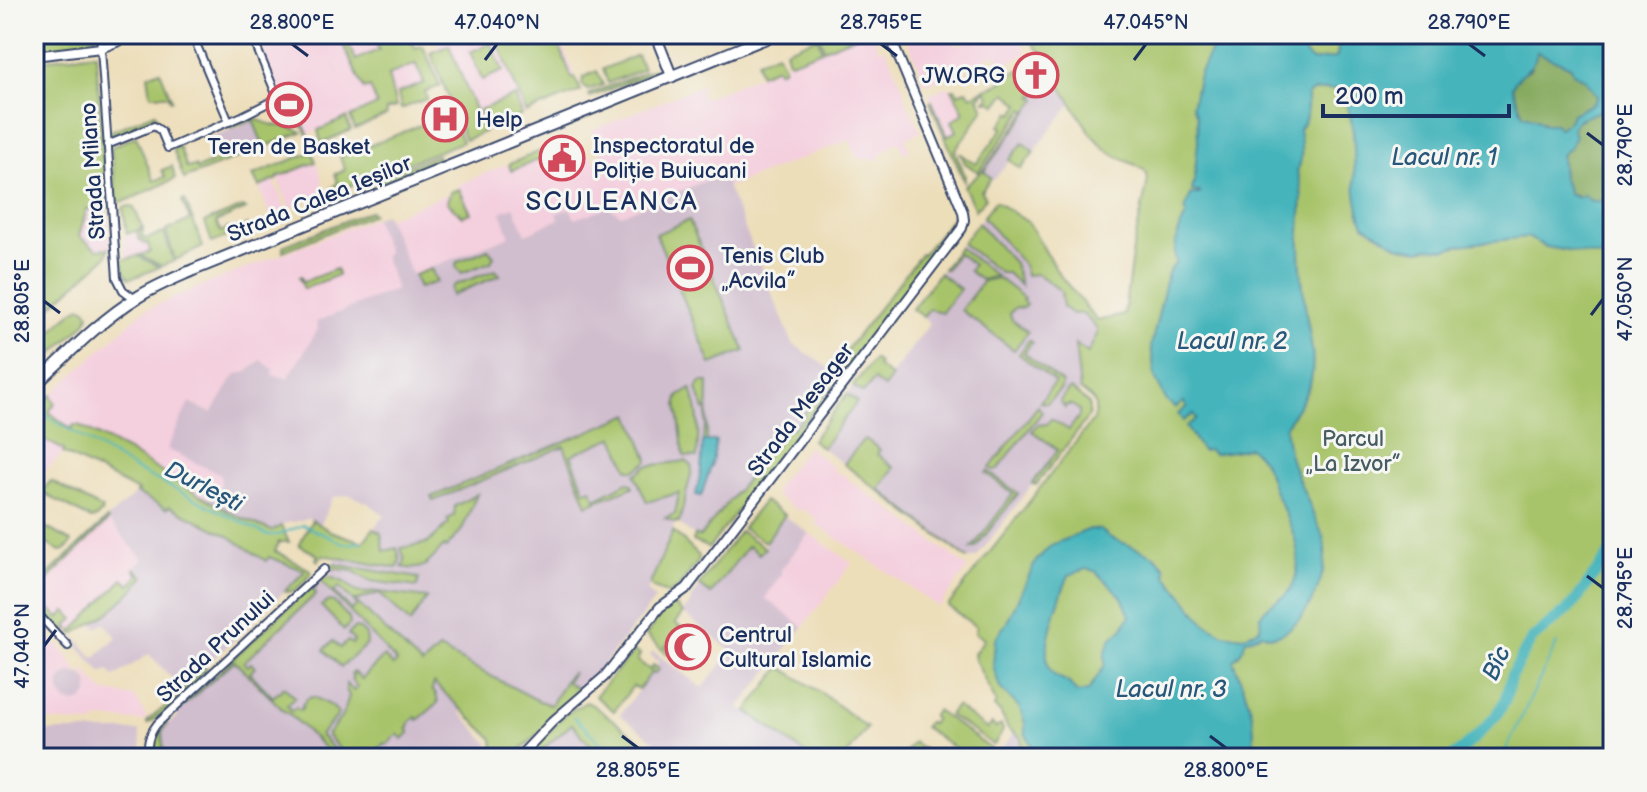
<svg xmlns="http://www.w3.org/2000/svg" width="1647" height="792" viewBox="0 0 1647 792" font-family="'Balsamiq Sans',sans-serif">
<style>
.built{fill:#f4cfde}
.industrial{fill:#d0bdce}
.green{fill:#a8c46b;stroke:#627a64;stroke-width:2}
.forest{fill:#86aa5f;stroke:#506c5e;stroke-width:2}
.water{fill:#44b4bb;stroke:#30728c;stroke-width:2;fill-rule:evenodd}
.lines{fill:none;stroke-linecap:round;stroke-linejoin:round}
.stream{stroke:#44b4bb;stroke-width:2}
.river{stroke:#44b4bb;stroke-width:11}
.minor-casing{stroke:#3a496c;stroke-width:10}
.tertiary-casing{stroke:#3a496c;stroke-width:12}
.secondary-casing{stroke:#3a496c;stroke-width:13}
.primary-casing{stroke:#3a496c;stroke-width:14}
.minor{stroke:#fff;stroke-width:6}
.tertiary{stroke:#fff;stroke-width:8}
.secondary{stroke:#fff;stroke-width:9}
.primary{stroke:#fff;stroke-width:10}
.ticks{fill:none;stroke:#1b2f5e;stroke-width:3}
.labels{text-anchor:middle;stroke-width:6;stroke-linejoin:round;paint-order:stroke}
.poi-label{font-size:22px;fill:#1b2f5e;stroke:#f6f6f2;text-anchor:start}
.street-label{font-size:22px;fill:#1b2f5e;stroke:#f6f6f2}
.park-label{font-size:22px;fill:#455c62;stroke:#f6f6f2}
.water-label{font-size:24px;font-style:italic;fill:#27577a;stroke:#f6f6f2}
.quarter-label{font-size:26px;letter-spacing:2px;fill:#1b2f5e;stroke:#f6f6f2}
.neatline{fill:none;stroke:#1b2f5e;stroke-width:3}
.ticks-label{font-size:20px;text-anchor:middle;fill:#1b2f5e}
</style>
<rect width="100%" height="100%" fill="#f6f6f2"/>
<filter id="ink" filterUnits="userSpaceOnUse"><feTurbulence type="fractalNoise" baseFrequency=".0125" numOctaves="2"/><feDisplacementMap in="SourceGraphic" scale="16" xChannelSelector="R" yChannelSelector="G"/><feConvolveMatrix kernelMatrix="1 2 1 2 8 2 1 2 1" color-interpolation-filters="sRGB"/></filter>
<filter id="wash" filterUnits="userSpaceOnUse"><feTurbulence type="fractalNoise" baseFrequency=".006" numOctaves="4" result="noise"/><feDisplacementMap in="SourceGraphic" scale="32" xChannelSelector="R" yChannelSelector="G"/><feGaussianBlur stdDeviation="1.8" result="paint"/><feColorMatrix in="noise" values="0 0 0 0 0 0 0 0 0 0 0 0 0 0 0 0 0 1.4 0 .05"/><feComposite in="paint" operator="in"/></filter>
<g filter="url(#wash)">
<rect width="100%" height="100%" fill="#eddeba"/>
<g class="built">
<polygon points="278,34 405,34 406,37 410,35 415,48 423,46 437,78 393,95 388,79 375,97 378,106 308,134 299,115 286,111 259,45"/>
<polygon points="437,34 558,34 581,91 464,138 430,50 439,46 434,35"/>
<polygon points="860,34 864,34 866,37 873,35 879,49 886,49 904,91 903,92 908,105 921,132 905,138 910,151 904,153 898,141 883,152 877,160 857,158 849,140 728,187 722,174 621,215 608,207 575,220 571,209 559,219 525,234 514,207 510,236 411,276 387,218 459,189 457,185 461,183 509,164 512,170 535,161 537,164 582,146 586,157 592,155 596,165 601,164 605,162 592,130 702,85 700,91 702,99"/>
<polygon points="911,34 926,34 933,43 946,36 945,34 950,34 956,46 979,34 1019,34 1027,54 1001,66 995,54 981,60 982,63 977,65 976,63 964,69 966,73 951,80 948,75 942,79 924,84 920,70 906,37"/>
<polygon points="946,87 952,89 965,113 957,117 957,131 947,136 929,94"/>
<polygon points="316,162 324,183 321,184 325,194 290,208 277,177"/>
<polygon points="274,181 287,212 271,219 259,187"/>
<polygon points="87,209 107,209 109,248 97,249 79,236"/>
<polygon points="374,218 389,254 384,256 397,288 319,329 288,378 271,375 260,360 247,372 237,374 234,377 212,413 190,403 221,475 221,485 210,500 181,485 128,451 71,429 49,412 55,403 51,395 143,311 206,284"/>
<polygon points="137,233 139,239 148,243 150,252 127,257 126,256 125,237"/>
<polygon points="34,439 37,441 49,442 65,451 34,483"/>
<polygon points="808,447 833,467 833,469 840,475 842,473 854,484 893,511 966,566 967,569 939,607 815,523 817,519 803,509 799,511 776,496 776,487"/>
<polygon points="107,519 143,559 135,568 144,577 105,614 74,634 68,631 34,596 34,588"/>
<polygon points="809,533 852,563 803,627 764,598 781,573 780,571"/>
<polygon points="34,620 65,653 78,673 67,674 89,683 83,674 83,671 86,671 103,691 135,697 144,712 147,721 96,719 95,724 49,721 34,707"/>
</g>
<g class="industrial">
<polygon points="1058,81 1072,102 1034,152 1023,143 994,180 983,172 1037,100 1032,96"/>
<polygon points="253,119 263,145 230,160 228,156 222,158 212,136 243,126 243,124"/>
<polygon points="722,174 793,344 830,369 817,393 800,421 792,429 789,428 699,538 689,532 676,521 655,575 647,590 655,599 596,674 579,690 567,682 566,679 551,706 539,701 439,649 465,706 460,712 489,744 476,758 164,758 162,731 167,724 177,717 177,712 317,585 329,578 344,537 363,542 382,518 386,516 368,503 350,495 333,497 320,525 307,518 305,520 286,523 272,531 237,516 210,500 221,485 221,475 167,449 189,403 212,413 234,377 237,374 247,372 261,360 273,369 272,375 288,378 318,329 316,322 396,289 384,256 388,253 374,218 385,213 412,275 510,236 501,212 514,207 526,234 559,219 557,213 570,208 575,219 608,207 621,215"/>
<polygon points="995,201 1029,223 1058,273 1097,321 1097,334 1079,371 1081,389 1073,397 1086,414 977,557 968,559 812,440 874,359 879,363 877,366 891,376 930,323 912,309"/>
<polygon points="136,493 167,509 169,506 227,535 265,560 268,556 304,572 230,644 212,659 182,689 149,654 114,677 108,670 102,673 72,640 76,638 94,658 117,637 105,623 97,628 93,623 109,613 144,577 135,568 143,559 107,519"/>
<polygon points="784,516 809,533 780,571 782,573 765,598 803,627 739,708 747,711 811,758 677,758 620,715 659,662 650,655 653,651 701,687 704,687 731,651 683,613 691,602 690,600 739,536 762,552 766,546 765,542"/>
<circle cx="74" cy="688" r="15"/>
<polygon points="572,724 602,758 540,758 537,754"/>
<polygon points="34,725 43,725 44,731 139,731 143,758 34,758"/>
<polygon points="1014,733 1022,738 1022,747 1028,758 995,758"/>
</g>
<g class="green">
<polygon points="44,34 95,34 96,45 34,53 34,35"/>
<polygon points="338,34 344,34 356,60 379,50 376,44 391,38 390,34 405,34 406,37 410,35 415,48 423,46 440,86 425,92 427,99 401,109 398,93 424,83 416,64 388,75 396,107 386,110 387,115 355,129 350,117 377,105 370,87 364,89"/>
<polygon points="512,34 555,34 572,78 575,77 581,91 526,113 497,40"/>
<polygon points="825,34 860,34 824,49 819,36"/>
<path d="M1030,34H1613V758H1028L1022,747L1021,738L1008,728L1000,712L994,707L996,702L975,660L974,654L984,639L975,633L976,627L948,606L1093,420C1098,401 1095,401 1080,390L1075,344L1088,353L1097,334V329L1083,313L1072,314L1063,307L1061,291L1038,274L1026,275L1023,264L983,217L995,201L1029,223L1058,273L1097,321L1124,315L1132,255L1148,180L1146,172C1135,162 1118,160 1107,150C1087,134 1073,103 1058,82L1033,96L1037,99L984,171L991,178L981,191L986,198L975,210L964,186L983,170L1027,111L1024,109L978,172L965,163L961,154L976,164L1003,128L1000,126L1011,112L1014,114L1020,104L1006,93L997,105L991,101H985V100L990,97L986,91L981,93L982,95L978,97L984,109L955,151L965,176L964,181L930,102L932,101L947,136L957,131L952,121L964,113L952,89H956L958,94L967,90L971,96L1005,80L1004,78L1028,65L1029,67L1027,68L1030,71L1024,80L1034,88L1052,66L1044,59L1055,63L1054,58L1036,48Z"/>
<polygon points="817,37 822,50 791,62 788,61 785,50"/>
<polygon points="491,43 503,71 482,80 470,52"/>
<polygon points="449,45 484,132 465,140 431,53"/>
<polygon points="96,53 107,209 87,209 79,236 97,249 109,248 106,257 34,322 34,61"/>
<polygon points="777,53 784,66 783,69 778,71 776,67 760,74 757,61"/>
<polygon points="637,55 643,69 608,83 603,69"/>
<polygon points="661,66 661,70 590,97 589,94"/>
<polygon points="160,70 172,100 171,101 168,95 151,95 148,75"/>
<polygon points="597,71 603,85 587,90 582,84 584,77"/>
<polygon points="291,96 315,150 314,150 304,127 285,119 281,100"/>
<polygon points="515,96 522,115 487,129 479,110"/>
<polygon points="155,113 157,117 145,123 145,126 115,138 110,135 111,131"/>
<path d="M252,118C259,120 267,124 274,125C285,127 293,126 302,132L184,179L173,149L179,146L187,168L195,166L197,169L228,155L230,160L263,145L253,120L230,128L229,125L243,119Z"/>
<polygon points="346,118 351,130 321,143 318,130"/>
<polygon points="436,119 438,124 451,122 453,124 454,122 462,142 334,192 332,188 338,182 335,174 345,170 340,157"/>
<polygon points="136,136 154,181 165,177 162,170 172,166 175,179 126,201 117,202 111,148 115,145"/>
<polygon points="1023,143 1034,152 1021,169 1009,160"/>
<polygon points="553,146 555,153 511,171 509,164"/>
<polygon points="309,153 313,154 316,162 278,177 278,179 259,187 253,175"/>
<polygon points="437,155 438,159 378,184 376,179"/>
<polygon points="459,189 471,213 462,216 447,202 450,192"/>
<polygon points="185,200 203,247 175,260 166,231 190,220 182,201"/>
<polygon points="130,206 134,208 143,228 127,234 123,208"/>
<polygon points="243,207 246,209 216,222 221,232 229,228 231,231 247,225 248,228 212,243 205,222"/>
<polygon points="370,211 373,214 283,251 283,246"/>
<polygon points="955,214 957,220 942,238 943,242 842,373 831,370 921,254 923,254"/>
<polygon points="689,220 745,351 711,364 656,234"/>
<polygon points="978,223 1014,263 1021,286 1007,273 1000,273 962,243"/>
<polygon points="143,229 142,237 145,239 164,233 174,261 162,266 139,255 150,252 148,243 145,244 139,239 137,233"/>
<polygon points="959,247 996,276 981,280 969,271 973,265 958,253 946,269 943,269"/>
<polygon points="488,249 494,256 491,262 461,273 456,266 457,262"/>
<polygon points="138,256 160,267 135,277 129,278 125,273 122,260"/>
<polygon points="336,269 338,275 304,289 299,277 301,276 303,282"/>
<polygon points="431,269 437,282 419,288 414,275"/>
<polygon points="496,270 500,275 452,295 451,289 454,285"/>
<polygon points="939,273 960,289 942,312 929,309 923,317 912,309"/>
<polygon points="998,278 1024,298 1022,300 1026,305 1023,308 1016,307 1010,313 1012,320 1028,332 1014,350 961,310 983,281"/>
<polygon points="81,307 86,309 89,314 86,323 50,356 41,354 37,349 40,342 73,311"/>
<polygon points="1029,340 1033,343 1030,344 1024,353 1062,383 1061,389 1047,403 1040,402 1055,382 1019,354"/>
<polygon points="874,359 879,363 877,366 892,377 884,388 874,380 863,393 853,386"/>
<polygon points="826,378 834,384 709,548 693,541 695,535 700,537 789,427 792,429 800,421"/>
<polygon points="701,382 708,382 707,441 703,441 705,428 706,428 707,410 704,410 697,389"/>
<path d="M691,389C700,414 699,431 697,457L684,456L677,403L678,397Z"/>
<polygon points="1071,389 1089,404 1089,416 1036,485 1032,484 1058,450 1032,431 1037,425 1047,424 1051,419 1069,430 1079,416 1079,410 1072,405 1066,405 1065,408 1060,401 1068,390"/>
<polygon points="847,394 857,402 822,448 812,440"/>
<path d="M51,395L55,403L49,412L71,429L74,425H78L128,451L182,485L237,516L272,531L281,526L289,542H279L275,551L310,570L311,573C305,581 295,595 285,591L304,572L303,570L269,557L266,561L227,535L169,506L167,509L136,493L138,491L63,453L64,450L49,442L36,441L34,439V411Z"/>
<polygon points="1038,406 1042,412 998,469 993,470 990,468"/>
<polygon points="630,414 648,459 647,462 634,471 628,469 614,437 571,455 585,491 591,489 596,499 627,482 632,484 633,487 587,505 564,446 433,501 431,497"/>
<polygon points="863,440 867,440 880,450 877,454 894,468 879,489 968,559 844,464"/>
<polygon points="686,461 691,465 692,470 679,523 677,521 676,523 665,518 675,514 679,493 647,502 635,475 647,466"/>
<polygon points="988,471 1018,494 976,547 972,548 1013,494 986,473"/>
<polygon points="51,481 102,509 102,512 96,518 91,519 41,492"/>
<path d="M477,494L462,530L446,548L444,546C429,562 426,572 402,567L405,561L401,548L428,543L449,523L447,519L454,516L455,506Z"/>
<polygon points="764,501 785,515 765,542 742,528"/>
<polygon points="107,519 108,521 34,593 34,588"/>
<polygon points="312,520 330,531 363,542 373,529 381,533 384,551 397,548 400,560 397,568 322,555 318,561 316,559 318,555 299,545"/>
<polygon points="34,521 71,541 71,544 65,550 60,551 34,537"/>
<polygon points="673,531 699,556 699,560 678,588 669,594 653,588 650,584"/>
<polygon points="740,531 765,548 759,554 748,546 711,594 699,585"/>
<polygon points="334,564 419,578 417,587 370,581 353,571 331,568 331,566"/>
<polygon points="135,568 144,577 136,585 137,586 109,613 74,634 71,633 123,579 130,585 139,575 134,569"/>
<polygon points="329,577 344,582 357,592 369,593 371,591 427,598 410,623 379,593 355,601 422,665 439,649 539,701 551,705 566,679 573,672 567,682 581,691 513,758 488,758 494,748 493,739 434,683 432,690 436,694 438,703 418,720 416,717 409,723 410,726 407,729 410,732 403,739 397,734 387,745 384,743 369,758 347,758 327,735 343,715 349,696 346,689 346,684 354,691 357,687 351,679 353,676 351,674 354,672 362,679 384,656 393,666 397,662 336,597 337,595 352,610 357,605 339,587 334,592 336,594 334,595 322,582 322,579"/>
<polygon points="314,584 317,585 313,589 316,594 244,662 248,666 251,663 255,667 250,673 273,697 284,687 295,697 287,705 292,711 296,707 300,710 303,707 302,705 308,698 314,697 332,706 338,713 336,718 320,735 342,758 335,758 288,713 285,712 234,661 177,712 179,708"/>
<polygon points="329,601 334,602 349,618 350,624 344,630 321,606"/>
<polygon points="675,605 683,613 675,623 680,627 665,647 668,648 681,632 683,634 667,654 646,635 665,608"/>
<polygon points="48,607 59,618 66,611 74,619 67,626 70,629 64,632 41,608"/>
<polygon points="355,628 360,629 366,635 367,644 341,667 324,650 333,641 340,648 348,641 352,644 354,641 348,634"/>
<polygon points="634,651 640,655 637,660 650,670 653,665 659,669 655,673 652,672 639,689 633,686 614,711 595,696"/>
<path d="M205,667L208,670C190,689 171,712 147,724V721L184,692L182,689Z"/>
<polygon points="781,667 823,694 867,728 845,758 811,758 747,711"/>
<polygon points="586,702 593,705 664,758 602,758 572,724 537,754 540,758 536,758 534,753 535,748 564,715"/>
<polygon points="956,706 987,729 992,724 996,728 1001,725 1003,730 994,745 949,715"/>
<polygon points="937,710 991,749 986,758 969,758 924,727 928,722 931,724 935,719 932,716"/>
<polygon points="164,723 167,724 162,732 164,758 153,758 155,735"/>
<polygon points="913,742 935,758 901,758"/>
</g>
<g class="forest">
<path d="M1536,51L1571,67L1573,73L1585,79L1597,96L1594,103L1572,114L1570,120L1559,129C1546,125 1536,118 1523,115L1512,87L1517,77L1530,69Z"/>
<path d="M1608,107L1613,109V201H1591L1568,194L1567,187L1563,179L1561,155C1574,142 1569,137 1576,121Z"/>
</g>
<g class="water">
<path d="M1235,34H1296L1298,46L1312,61L1335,58L1337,56L1340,34H1613V109L1608,107L1576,121L1572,129L1575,136L1570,147L1561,155L1563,179L1567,187L1568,194L1578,198L1583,195L1591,201H1613V259L1546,247L1527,237L1460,245L1446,249L1428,248L1420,250L1400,247L1364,225C1361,217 1358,208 1357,200C1350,162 1362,121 1337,89L1313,91L1307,95C1307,108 1309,119 1299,129C1301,143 1304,159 1297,171C1306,195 1299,220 1300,245C1300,268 1303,290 1306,312C1309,335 1316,356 1311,380C1307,398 1292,412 1285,428C1287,436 1287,445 1289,453C1294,473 1305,492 1312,511C1315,521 1322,530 1324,540C1330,569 1312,612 1289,629C1280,636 1271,639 1262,633L1245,641C1244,650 1240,654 1233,660C1247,698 1259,716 1252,758H1039L1025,733V723L1019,707L1000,688L993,666L995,639L1007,622L1036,561L1051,545L1090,529L1101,530L1109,537L1155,556L1165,567L1166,575L1205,623L1224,634L1244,637L1260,628C1261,624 1260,620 1261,616C1266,602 1286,600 1292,587C1309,550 1286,519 1273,487C1270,479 1268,470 1264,463C1261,458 1256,455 1252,449L1248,447C1238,452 1225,451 1213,454L1209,450L1202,451L1186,427L1196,419L1193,414L1183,421L1178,414L1187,407L1184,402L1175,408L1166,400L1155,378L1151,346L1168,273L1171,268L1176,263C1172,247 1179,228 1187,213L1185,210L1191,194H1200V192L1192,191L1194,181L1198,142L1197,116L1192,106L1199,74L1212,48L1211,40L1217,38L1224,45L1231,44L1235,39ZM1537,52L1571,67L1573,73L1585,79L1597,96L1594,103L1572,114L1570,120L1559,129L1556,124H1543L1537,119L1523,115L1512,87C1520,71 1534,70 1537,52ZM1086,569L1095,571L1122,597L1130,616L1122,629L1111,639L1105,653V665L1088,691L1077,693C1074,689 1072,686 1069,683C1061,677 1053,678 1049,668C1040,649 1061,594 1069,575Z"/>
<polygon points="703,441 716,441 712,463 701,496 696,495 701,470"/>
</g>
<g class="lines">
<g class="stream">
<polyline points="40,412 133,468 267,535 278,535 303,525 345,544 363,542"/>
<polyline points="574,717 616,758"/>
<polyline points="1502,758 1557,643"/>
</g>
<polyline class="river" points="1451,758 1474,739 1495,717 1505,701 1511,676 1531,640 1572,606 1613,549"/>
</g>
</g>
<g filter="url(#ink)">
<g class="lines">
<g class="minor-casing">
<g id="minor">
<polyline points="100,34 117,278 123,290 135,299"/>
<polyline points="192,34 229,122"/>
<polyline points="107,145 154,126 161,131 168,148 242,116 276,99 277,96 251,34"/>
<polyline points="34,610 68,646"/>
<path d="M148,758C147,744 148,736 157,724L324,569"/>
</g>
</g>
<g class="tertiary-casing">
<g id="tertiary">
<polyline points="34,56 101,48 137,34"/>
<polyline points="518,758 553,721 604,677 660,607 687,588 962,228 964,220 963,212 889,34"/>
</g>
</g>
<g class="secondary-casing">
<polyline id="secondary" points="655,34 672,77"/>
</g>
<g class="primary-casing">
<path id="primary" d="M34,386C67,355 99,321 138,297C155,286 175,278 193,270L776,34"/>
</g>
<use href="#minor" class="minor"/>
<use href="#tertiary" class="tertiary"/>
<use href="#secondary" class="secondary"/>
<use href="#primary" class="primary"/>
</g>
</g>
<path class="ticks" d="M292,44L308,56M881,44L897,56M1469,44L1485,56M485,60L497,44M1134,60L1146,44M1587,133L1603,145M44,301L60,313M1591,315L1603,299M1587,576L1603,588M44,646L56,630M622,736L638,748M1210,736L1226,748"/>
<defs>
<g id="church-ring" transform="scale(2.3)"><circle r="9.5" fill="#f6f6f2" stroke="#d1495b" stroke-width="1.5"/><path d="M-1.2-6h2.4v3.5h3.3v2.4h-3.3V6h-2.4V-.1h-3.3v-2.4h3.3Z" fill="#d1495b"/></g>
<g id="stadium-ring" transform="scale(2.3)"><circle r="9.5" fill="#f6f6f2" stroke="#d1495b" stroke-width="1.5"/><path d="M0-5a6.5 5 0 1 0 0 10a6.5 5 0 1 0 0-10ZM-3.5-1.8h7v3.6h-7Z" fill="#d1495b"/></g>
<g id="hospital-ring" transform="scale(2.3)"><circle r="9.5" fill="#f6f6f2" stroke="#d1495b" stroke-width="1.5"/><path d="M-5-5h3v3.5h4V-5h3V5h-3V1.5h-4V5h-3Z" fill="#d1495b"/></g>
<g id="civic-ring" transform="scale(2.3)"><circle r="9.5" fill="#f6f6f2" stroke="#d1495b" stroke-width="1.5"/><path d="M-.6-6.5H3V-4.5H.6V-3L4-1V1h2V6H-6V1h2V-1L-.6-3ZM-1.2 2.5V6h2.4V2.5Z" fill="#d1495b"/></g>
<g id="mosque-ring" transform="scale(2.3)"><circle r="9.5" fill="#f6f6f2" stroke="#d1495b" stroke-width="1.5"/><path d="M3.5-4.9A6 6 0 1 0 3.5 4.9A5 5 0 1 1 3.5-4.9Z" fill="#d1495b"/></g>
</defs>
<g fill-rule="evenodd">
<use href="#church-ring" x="1036" y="75"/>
<use href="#stadium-ring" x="289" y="105"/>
<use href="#hospital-ring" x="445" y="119"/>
<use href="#civic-ring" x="562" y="158"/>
<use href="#stadium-ring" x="690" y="268"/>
<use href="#mosque-ring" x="688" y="647"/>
</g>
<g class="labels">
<g class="poi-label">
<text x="1005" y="83" text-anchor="end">JW.ORG</text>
<text x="476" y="127">Help</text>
<text x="593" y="153">Inspectoratul de<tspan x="593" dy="25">Poliție Buiucani</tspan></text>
<text x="289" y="154" text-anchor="middle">Teren de Basket</text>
<text x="721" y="263">Tenis Club<tspan x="721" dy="25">„Acvila”</tspan></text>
<text x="719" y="642">Centrul<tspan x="719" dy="25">Cultural Islamic</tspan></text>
</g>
<g class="street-label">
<text transform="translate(92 171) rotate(-94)" y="8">Strada Milano</text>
<text transform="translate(319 198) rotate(-22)" y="8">Strada Calea Ieșilor</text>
<text transform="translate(800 409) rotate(-53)" y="8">Strada Mesager</text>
<text transform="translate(215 646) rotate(-43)" y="8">Strada Prunului</text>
</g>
<g class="park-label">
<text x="1353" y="446">Parcul<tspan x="1353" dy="25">„La Izvor”</tspan></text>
</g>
<g class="water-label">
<text x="1444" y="165">Lacul nr. 1</text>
<text x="1232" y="349">Lacul nr. 2</text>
<text transform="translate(204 486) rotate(27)" y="8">Durlești</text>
<text transform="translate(1496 663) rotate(-65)" y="8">Bîc</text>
<text x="1171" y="697">Lacul nr. 3</text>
</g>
<g class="quarter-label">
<text x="612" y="210">SCULEANCA</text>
</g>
</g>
<rect width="1647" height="792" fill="none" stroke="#f6f6f2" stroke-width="88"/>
<path d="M1323 104v12h186v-12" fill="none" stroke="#1b2f5e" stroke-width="4"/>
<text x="1335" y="104" font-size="24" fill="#1b2f5e" stroke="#f6f6f2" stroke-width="6" paint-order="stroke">200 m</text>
<rect x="44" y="44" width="1559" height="704" class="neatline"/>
<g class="ticks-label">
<text x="292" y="29">28.800°E</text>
<text x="497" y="29">47.040°N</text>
<text x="881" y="29">28.795°E</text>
<text x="1146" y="29">47.045°N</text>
<text x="1469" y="29">28.790°E</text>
<text transform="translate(1625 145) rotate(-90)" y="7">28.790°E</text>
<text transform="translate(1625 299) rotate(-90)" y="7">47.050°N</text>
<text transform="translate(22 301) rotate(-90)" y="7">28.805°E</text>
<text transform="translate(1625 588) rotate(-90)" y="7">28.795°E</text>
<text transform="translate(22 646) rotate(-90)" y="7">47.040°N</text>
<text x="638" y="777">28.805°E</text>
<text x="1226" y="777">28.800°E</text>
</g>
</svg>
